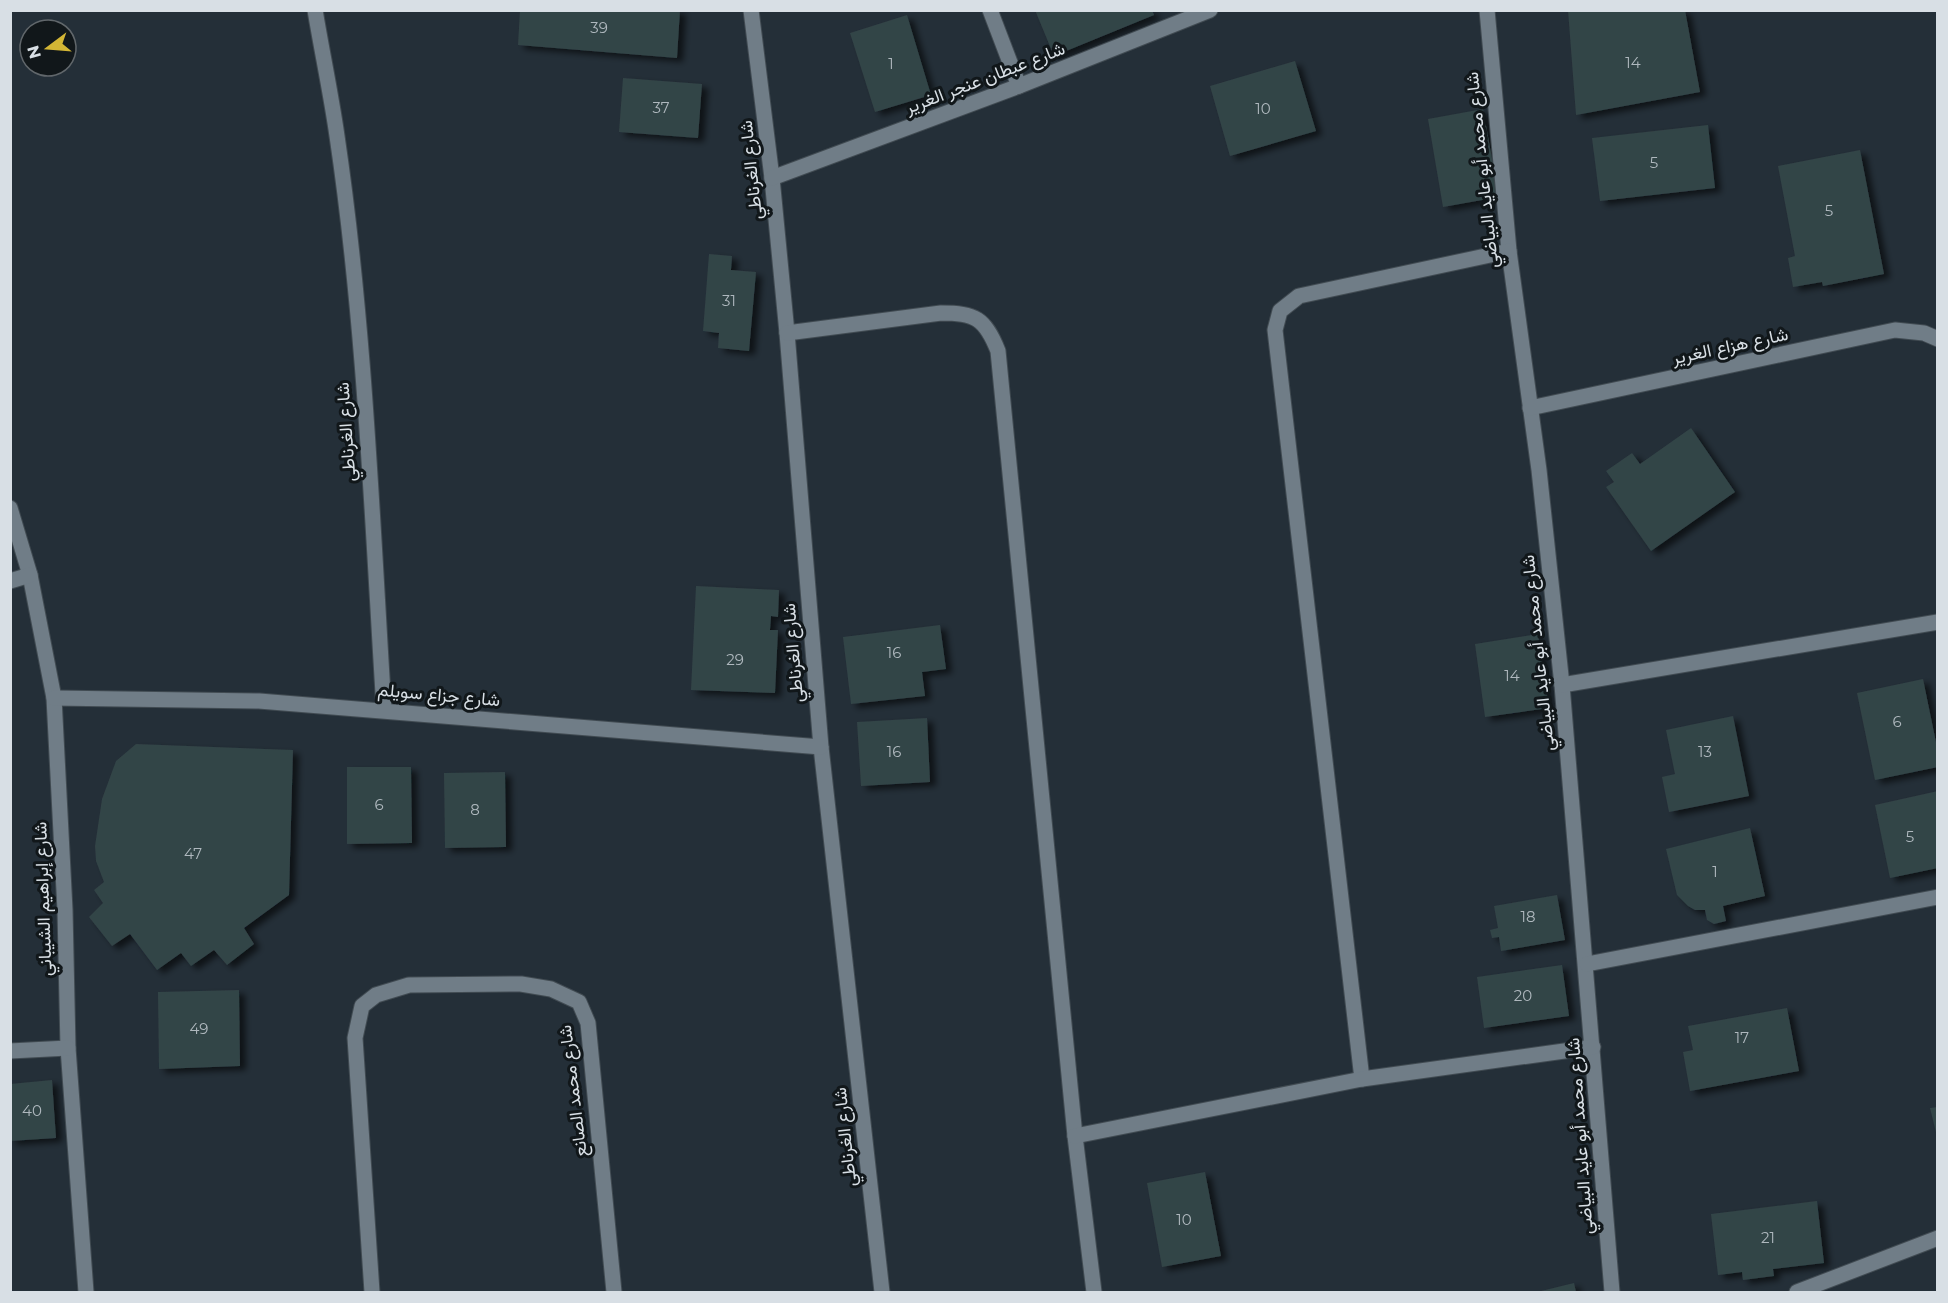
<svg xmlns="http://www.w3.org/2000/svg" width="1948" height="1303" viewBox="0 0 1948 1303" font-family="Montserrat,Vazirmatn,sans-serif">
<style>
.building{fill:#334447;filter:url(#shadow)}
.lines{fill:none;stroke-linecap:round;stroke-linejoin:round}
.service-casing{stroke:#414b52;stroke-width:17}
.minor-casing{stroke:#414b52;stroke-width:17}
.service{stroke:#707d87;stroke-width:15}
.minor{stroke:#707d87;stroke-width:15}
.labels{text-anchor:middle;stroke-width:6;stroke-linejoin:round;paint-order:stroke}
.number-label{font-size:15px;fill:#afb8be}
.street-label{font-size:18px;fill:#d8dfe5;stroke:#11171a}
</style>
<defs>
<filter id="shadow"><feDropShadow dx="6" dy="4" stdDeviation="3" flood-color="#0009"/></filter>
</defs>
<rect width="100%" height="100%" fill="#242f38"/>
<g class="building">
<polygon points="520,10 680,10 677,58 518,45"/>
<polygon points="1035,10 1152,10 1154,15 1054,56"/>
<polygon points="1568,10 1685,10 1700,92 1576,115"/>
<polygon points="907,15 931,95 875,112 850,33"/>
<polygon points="1295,61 1316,131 1230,156 1210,86"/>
<polygon points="623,78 702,84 698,138 619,132"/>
<polygon points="1483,109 1499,197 1443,207 1428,119"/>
<polygon points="1708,125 1715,188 1600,201 1592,138"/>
<polygon points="1860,150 1884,274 1823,286 1822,282 1793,287 1788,258 1795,256 1778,166"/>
<polygon points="709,254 732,256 731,270 756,272 749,351 718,348 719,333 703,331"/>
<polygon points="1691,428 1735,492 1651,551 1606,487 1614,482 1606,471 1632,453 1640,464"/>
<polygon points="696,586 779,590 778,617 771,616 770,630 778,630 775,693 691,690"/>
<polygon points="940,625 946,669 922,672 925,696 851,704 843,637"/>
<polygon points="1538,634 1549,708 1485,717 1475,644"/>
<polygon points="1923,679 1938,752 1938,767 1875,780 1857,693"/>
<polygon points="1733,716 1749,796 1669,812 1662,777 1675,774 1666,730"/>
<polygon points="927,718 930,782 861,786 857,722"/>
<polygon points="136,744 293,750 289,895 244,928 254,944 227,965 214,950 191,966 181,953 157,970 130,934 112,946 89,917 103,903 94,890 104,882 96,861 95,846 102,799 116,761"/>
<polygon points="347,767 411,767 412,843 347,844"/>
<polygon points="505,772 506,847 445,848 444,773"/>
<polygon points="1938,791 1938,868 1890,878 1875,805"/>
<polygon points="1750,828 1765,896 1723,906 1726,921 1714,924 1707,920 1705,910 1695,910 1688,906 1677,895 1666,849"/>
<polygon points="1557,895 1565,940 1501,951 1499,937 1492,938 1490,930 1498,928 1494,906"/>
<polygon points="1562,965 1569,1016 1484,1028 1477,977"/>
<polygon points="239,990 240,1066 159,1069 158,992"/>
<polygon points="1787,1008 1799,1071 1690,1091 1683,1052 1693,1050 1688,1026"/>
<polygon points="52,1080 56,1138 10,1141 10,1084"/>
<polygon points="1938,1107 1938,1136 1937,1136 1930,1108"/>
<polygon points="1205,1172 1221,1256 1162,1267 1147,1183"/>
<polygon points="1817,1201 1824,1263 1773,1269 1774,1276 1743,1280 1742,1272 1718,1275 1711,1214"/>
<polygon points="1574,1283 1576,1292 1537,1292"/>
</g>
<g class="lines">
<g class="service-casing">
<polyline id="service" points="990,10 1019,86"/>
</g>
<g class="minor-casing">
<g id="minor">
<path d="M315,10C322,52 331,94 337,136C365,325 372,518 384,710"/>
<polyline points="751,10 772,178 787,333 821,747 882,1292"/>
<polyline points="1487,10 1509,251 1539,470 1562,685 1612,1292"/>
<polyline points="772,178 1019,86 1210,10"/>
<path d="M787,333L941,313C975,313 985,318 998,351L1075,1136L1094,1292"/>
<polyline points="1530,408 1895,330 1924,333 1938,339"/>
<polyline points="10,508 30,575 54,698 65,910 68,1048 86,1292"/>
<polyline points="10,581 30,575"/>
<polyline points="1562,685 1938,622"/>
<polyline points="54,698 259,701 821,747"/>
<polyline points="1587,964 1938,897"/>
<polyline points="10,1051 68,1048"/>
<polyline points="1362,1079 1275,330 1280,311 1299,296 1509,251"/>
<polyline points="1075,1136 1362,1079 1593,1047"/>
<polyline points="372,1292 355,1038 362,1006 376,995 409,985 521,984 551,989 579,1002 588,1023 614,1292"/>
<polyline points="1797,1292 1938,1238"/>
</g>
</g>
<use href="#service" class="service"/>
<use href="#minor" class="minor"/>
</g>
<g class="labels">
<g class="number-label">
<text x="599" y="33">39</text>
<text x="1633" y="68">14</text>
<text x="891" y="69">1</text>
<text x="661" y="113">37</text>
<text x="1263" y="114">10</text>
<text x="1654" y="168">5</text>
<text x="1829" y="216">5</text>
<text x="729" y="306">31</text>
<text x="894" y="658">16</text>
<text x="735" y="665">29</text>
<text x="1512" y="681">14</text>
<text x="1897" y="727">6</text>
<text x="894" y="757">16</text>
<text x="1705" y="757">13</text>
<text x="379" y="810">6</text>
<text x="475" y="815">8</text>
<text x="1910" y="842">5</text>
<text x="193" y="859">47</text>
<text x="1715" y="877">1</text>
<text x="1528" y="922">18</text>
<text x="1523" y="1001">20</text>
<text x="199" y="1034">49</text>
<text x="1742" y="1043">17</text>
<text x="32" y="1116">40</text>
<text x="1184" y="1225">10</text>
<text x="1768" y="1243">21</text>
</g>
<g class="street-label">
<text transform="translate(985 78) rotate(-21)" y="6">شارع عبطان عنجر الغرير</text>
<text transform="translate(751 170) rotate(-96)" y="6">شارع الغرناطي</text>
<text transform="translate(1482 170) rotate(-96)" y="6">شارع محمد أبو عايد البياضي</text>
<text transform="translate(1730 346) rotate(-12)" y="6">شارع هزاع الغرير</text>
<text transform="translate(346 432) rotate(-94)" y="6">شارع الغرناطي</text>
<text transform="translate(793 653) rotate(-95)" y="6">شارع الغرناطي</text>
<text transform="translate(1538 653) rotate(-96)" y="6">شارع محمد أبو عايد البياضي</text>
<text transform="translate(439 695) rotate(5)" y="6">شارع جزاع سويلم</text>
<text transform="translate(43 899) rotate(-92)" y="6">شارع إبراهيم الشيباني</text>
<text transform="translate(573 1091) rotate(-97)" y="6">شارع محمد الصانع</text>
<text transform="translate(1580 1136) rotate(-94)" y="6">شارع محمد أبو عايد البياضي</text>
<text transform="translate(845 1137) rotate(-96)" y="6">شارع الغرناطي</text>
</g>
</g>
<rect width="1948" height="1303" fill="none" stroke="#d8dfe5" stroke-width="24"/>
<g transform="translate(48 48) rotate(254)"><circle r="28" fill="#11171a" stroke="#61676b" stroke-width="1.5"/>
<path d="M0-4.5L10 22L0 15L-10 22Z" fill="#d3b635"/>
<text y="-9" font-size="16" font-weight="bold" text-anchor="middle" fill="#d8dfe5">N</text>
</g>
</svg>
